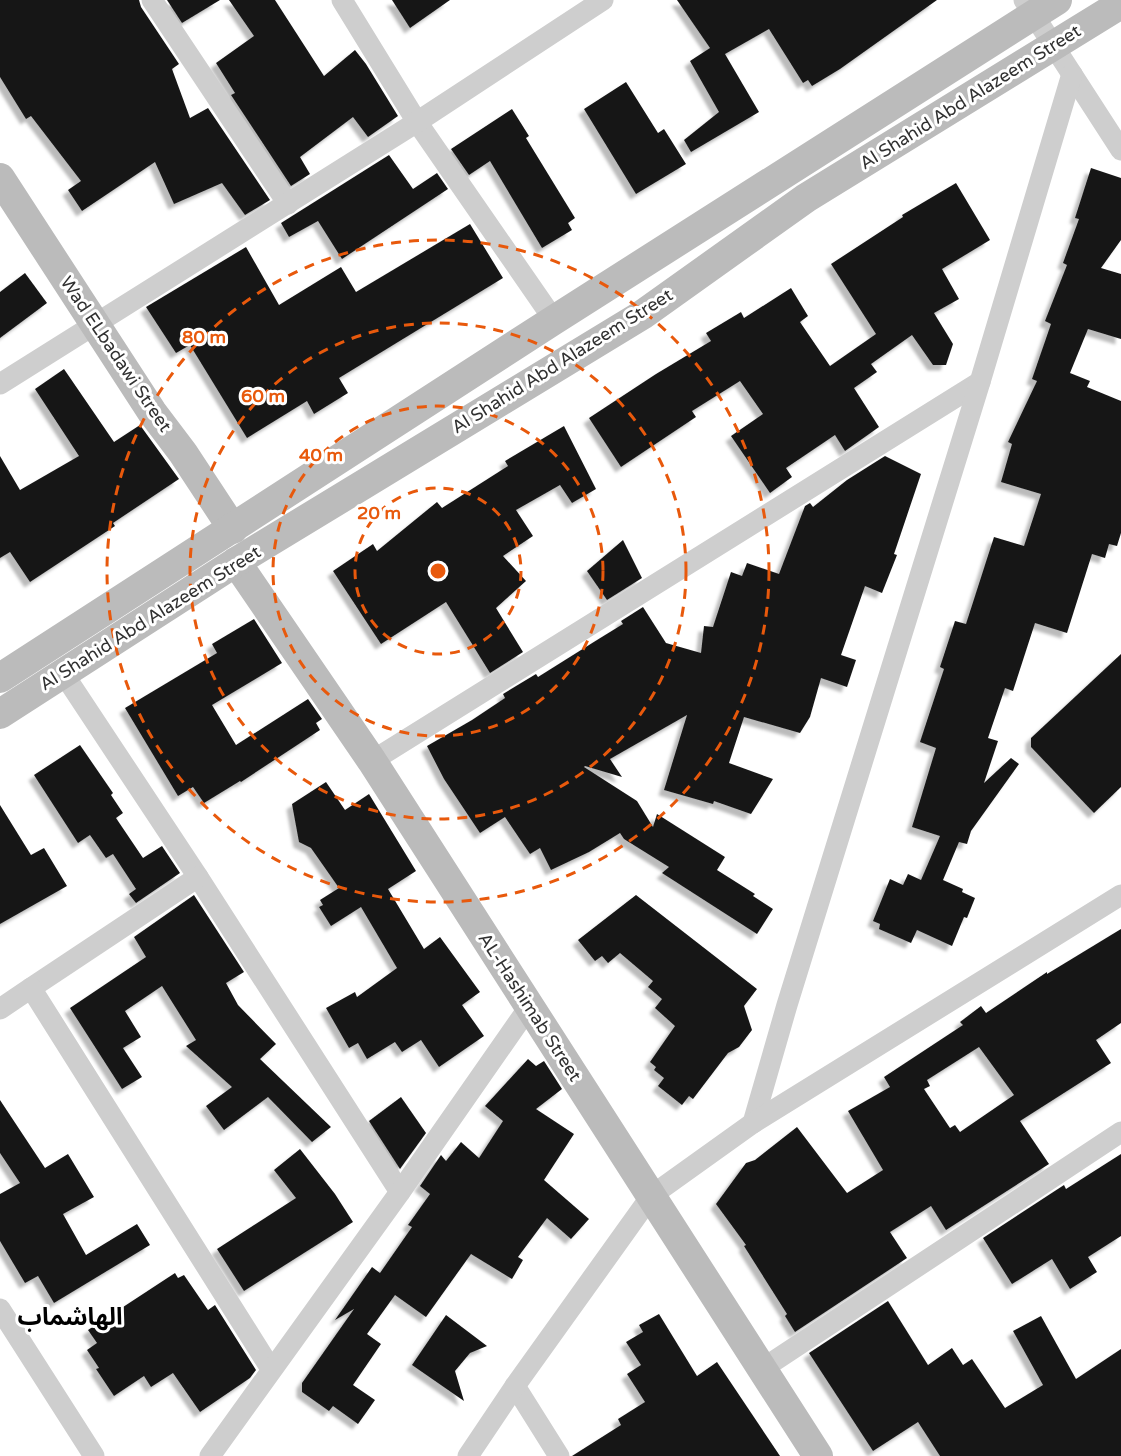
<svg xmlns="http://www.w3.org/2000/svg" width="1121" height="1456" viewBox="0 0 1121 1456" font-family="'Varela Round','Noto Sans Arabic',sans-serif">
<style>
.building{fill:#181818;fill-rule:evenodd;filter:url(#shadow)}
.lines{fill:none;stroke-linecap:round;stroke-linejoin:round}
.street{stroke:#cecece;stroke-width:21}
.secondary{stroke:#bbb;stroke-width:30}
.ring{fill:none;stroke:#e8590c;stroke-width:3;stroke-dasharray:10 8}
.labels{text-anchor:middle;stroke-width:6;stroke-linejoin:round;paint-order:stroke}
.street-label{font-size:18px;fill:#313131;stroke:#fff}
.district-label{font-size:24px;font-weight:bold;fill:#000;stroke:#fff}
.centre{fill:#e8590c;stroke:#fff;stroke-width:3}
.ring-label{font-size:18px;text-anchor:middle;font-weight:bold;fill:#e8590c;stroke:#fff;stroke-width:6;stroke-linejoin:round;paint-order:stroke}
</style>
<defs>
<filter id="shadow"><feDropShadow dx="-5.5" dy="5.5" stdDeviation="1.5" flood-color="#0004"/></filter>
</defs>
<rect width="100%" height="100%" fill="#fff"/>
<g class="building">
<polygon points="0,0 139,0 141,7 179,64 172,69 190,118 208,108 270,200 245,215 222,183 174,204 155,162 82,211 68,190 81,181 31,116 26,119 0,77"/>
<polygon points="167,0 220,0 182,23"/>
<polygon points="229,0 275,0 324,76 355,50 366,64 398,116 368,137 353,117 300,157 310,174 291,186 231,95 235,93 216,63 254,36"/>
<polygon points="392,0 450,0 410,28"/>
<polygon points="677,0 937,0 840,69 812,86 808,80 803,83 769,29 725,54 759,112 691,152 684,140 719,112 690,61 710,48"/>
<polygon points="626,82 658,133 664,129 686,164 636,194 584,109"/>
<polygon points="512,109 529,136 526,138 575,218 568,223 572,230 542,248 490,161 469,175 451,149"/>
<polygon points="389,155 413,189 437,173 448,189 342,259 318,221 289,237 281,223"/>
<polygon points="1091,168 1121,178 1121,240 1101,268 1121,274 1121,339 1088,329 1070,373 1090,381 1087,387 1121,401 1121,533 1117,546 1109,544 1105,558 1092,554 1067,633 1035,623 1013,691 1005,688 988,738 998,741 984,783 1011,758 1019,764 971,831 967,844 959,842 943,880 963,889 962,892 975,898 967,918 964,917 952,946 917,930 911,943 879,929 880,924 873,921 890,879 903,885 908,874 921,880 940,836 912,827 936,748 920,742 944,669 940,667 955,621 966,624 994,537 1024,546 1041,494 1001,482 1012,444 1008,442 1037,381 1032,379 1051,324 1045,321 1067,265 1063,263 1079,219 1075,218"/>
<polygon points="956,183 990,240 942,269 959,299 934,313 953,344 946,365 933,365 912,335 871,364 877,372 854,388 879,427 845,451 835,435 786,468 792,477 770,493 731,436 763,414 740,381 692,411 696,417 621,467 589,418 656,374 711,341 706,333 741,312 744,318 791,288 808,316 800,322 830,366 876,334 831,264 903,217 902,215"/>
<polygon points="470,224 503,278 339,378 348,393 314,414 307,401 247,438 190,345 176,353 146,307 246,247 279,305 341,267 356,292"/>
<polygon points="25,273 47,303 0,338 0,292"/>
<polygon points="64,369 114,442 140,425 179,479 113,523 115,526 30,582 10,552 0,558 0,456 20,490 79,456 35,389"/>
<polygon points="564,426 596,489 572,503 560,485 516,510 533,536 503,556 526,581 496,608 523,652 490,673 446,602 381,644 333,571 373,544 377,551 437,502 442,508 508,466 505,461"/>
<polygon points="885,456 921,474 894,554 897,555 882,593 865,586 841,655 856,660 847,687 821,678 810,717 800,733 744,717 729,763 773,779 751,814 714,801 713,804 664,790 687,715 610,759 622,777 585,766 584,767 637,801 653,827 657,814 725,857 717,870 755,894 753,896 773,909 757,934 662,873 669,867 624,839 620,833 589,852 551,870 540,848 530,854 505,817 480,833 444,779 427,746 472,720 505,698 503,694 536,674 538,677 597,640 623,624 621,621 643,607 666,643 701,653 704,626 713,627 731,572 742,576 747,563 779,574 805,506 810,503 813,507 847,480"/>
<polygon points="623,540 642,578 607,600 587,571"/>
<polygon points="254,619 282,663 212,705 236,745 308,699 322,719 316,723 320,730 241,782 240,781 204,803 193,787 178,796 125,708 217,653 212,644"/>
<polygon points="1121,654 1121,787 1094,813 1031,747 1031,738"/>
<polygon points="80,745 113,793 111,795 123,813 116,818 143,858 162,846 180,873 136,903 129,894 136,889 113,854 106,858 90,835 78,843 34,775"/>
<polygon points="326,782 345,810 369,794 416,871 388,889 424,949 440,937 480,992 462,1005 484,1036 439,1067 421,1040 402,1052 395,1042 367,1059 358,1043 349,1048 326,1008 355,992 357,997 397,968 361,907 331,926 319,907 323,905 320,900 339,888 311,848 299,842 292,804"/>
<polygon points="0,805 31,855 44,848 67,886 0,924"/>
<polygon points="194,895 244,972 226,983 238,1005 276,1044 260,1059 331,1127 312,1142 268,1097 224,1130 206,1106 232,1087 186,1046 196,1040 162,986 125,1011 141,1037 123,1048 142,1077 122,1089 70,1008 146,957 134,937"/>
<polygon points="636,895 757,989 744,1006 752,1030 739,1047 728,1053 693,1099 689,1096 682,1105 658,1086 664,1078 654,1070 656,1067 650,1062 675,1026 655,1008 662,999 648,987 653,981 620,953 608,963 602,956 595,961 578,940"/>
<path d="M1121,929V1023L1096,1040L1111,1063L1020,1121L1049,1164L946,1230L931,1206L890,1232L907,1258L795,1332L785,1316L787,1314L744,1246L746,1245L716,1204L746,1163L755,1160L797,1127L847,1193L883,1170L848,1111L890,1087L884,1077L963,1025L960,1022L981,1006L986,1013L1047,972V974ZM979,1047L1014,1095L960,1132L955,1125L950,1128L924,1089L930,1086L927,1080Z"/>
<polygon points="528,1059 536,1066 544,1061 562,1089 536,1109 574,1134 544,1180 589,1219 571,1239 547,1218 518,1257 523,1260 512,1279 471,1254 426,1317 395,1295 367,1334 381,1344 353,1385 375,1400 358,1424 333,1406 329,1411 302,1392 302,1383 354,1309 335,1320 372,1267 380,1273 412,1227 408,1225 430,1194 420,1186 441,1155 446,1161 461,1142 479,1158 503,1121 485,1106"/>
<polygon points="401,1097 426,1133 400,1169 369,1121"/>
<polygon points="0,1100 45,1168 68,1154 94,1197 63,1214 86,1255 137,1224 150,1245 54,1303 38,1276 25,1283 0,1241 0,1194 20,1183 0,1153"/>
<polygon points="300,1149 335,1194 353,1222 244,1291 217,1249 296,1198 274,1170"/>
<polygon points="1121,1154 1121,1236 1088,1257 1097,1272 1070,1289 1052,1259 1012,1284 983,1238 1064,1185 1066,1189"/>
<polygon points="175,1273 178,1278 184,1275 208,1310 215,1305 256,1370 250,1378 200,1412 173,1373 151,1387 144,1376 114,1396 96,1369 99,1368 87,1350 97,1343 88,1330"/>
<polygon points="888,1301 928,1365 952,1348 963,1365 972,1359 1005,1408 1043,1385 1013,1331 1041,1316 1076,1379 1121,1349 1121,1456 940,1456 918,1422 873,1451 809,1353"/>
<polygon points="659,1314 697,1376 717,1362 780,1456 572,1456 621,1425 618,1419 645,1402 627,1374 641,1365 626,1342 643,1332 639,1325"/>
<polygon points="446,1315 487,1346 470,1353 455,1371 464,1401 412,1365"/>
</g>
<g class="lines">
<g class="street">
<polyline points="152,0 288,204"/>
<polyline points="342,0 417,122 554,320"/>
<polyline points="1024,0 1121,150"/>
<polyline points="0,384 417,122 603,0"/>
<polyline points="63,673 198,877 400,1192"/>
<polyline points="372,761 980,382"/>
<polyline points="31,988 198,877"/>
<polyline points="0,1009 31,988 271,1369"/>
<polyline points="753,1123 787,1005 980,382 1072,74"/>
<polyline points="0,1309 94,1456"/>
<polyline points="762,1369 1121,1132"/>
<polyline points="515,1386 559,1456"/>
<polyline points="210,1456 400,1192 529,1007"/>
<polyline points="468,1456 515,1386 651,1196 753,1123 1121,895"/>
</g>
<g class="secondary">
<polyline points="0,178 152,412 183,453 233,529"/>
<polyline points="236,562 372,761 818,1456"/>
<polyline points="0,678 554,320 1057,0"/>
<polyline points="0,714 236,562 642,315 806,198 1121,4"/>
</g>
</g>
<g class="ring">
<circle cx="438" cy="571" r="83"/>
<circle cx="438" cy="571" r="165"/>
<circle cx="438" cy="571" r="248"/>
<circle cx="438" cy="571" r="331"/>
</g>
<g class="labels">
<g class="street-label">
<text transform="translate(970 97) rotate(-32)" y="6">Al Shahid Abd Alazeem Street</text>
<text transform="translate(116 354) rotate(56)" y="6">Wad ELbadawi Street</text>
<text transform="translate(562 361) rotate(-32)" y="6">Al Shahid Abd Alazeem Street</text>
<text transform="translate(150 618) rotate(-32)" y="6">Al Shahid Abd Alazeem Street</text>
<text transform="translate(530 1007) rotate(57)" y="6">AL-Hashimab Street</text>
</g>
<g class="district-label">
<text x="70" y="1325">الهاشماب</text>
</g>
</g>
<circle cx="438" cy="571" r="9" class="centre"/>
<g class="ring-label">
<text x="204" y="343">80 m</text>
<text x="263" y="402">60 m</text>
<text x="321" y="461">40 m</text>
<text x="379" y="519">20 m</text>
</g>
</svg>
